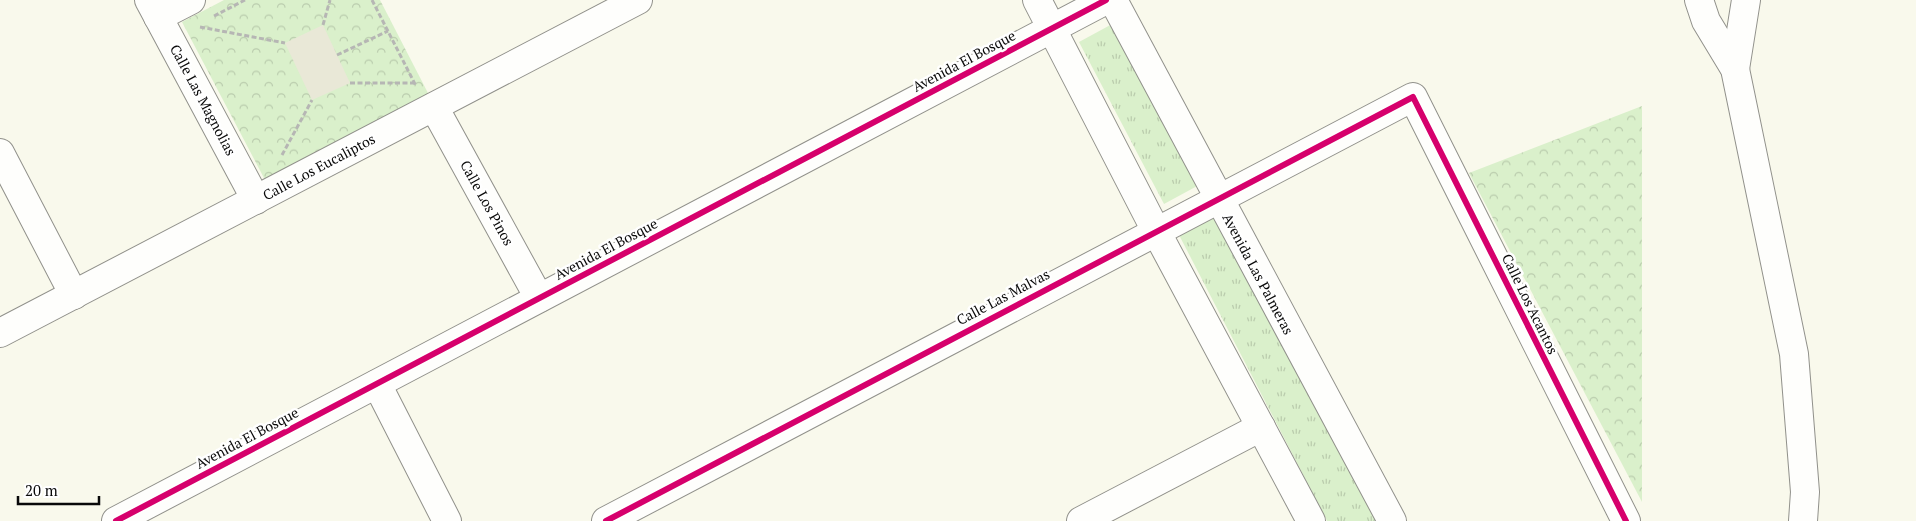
<svg xmlns="http://www.w3.org/2000/svg" width="1916" height="521" viewBox="0 0 1916 521" font-family="'PT Serif',serif">
<style>
.grass{fill:url(#grass-tufts)}
.park{fill:url(#park-crowns)}
.plaza{fill:#e9e8d7}
.lines{fill:none;stroke-linecap:round;stroke-linejoin:round}
.minor-casing{stroke:#91918b;stroke-width:30}
.path{stroke:#b6b6b4;stroke-width:3;stroke-dasharray:5 2.5;stroke-linecap:butt}
.minor{stroke:#fefefc;stroke-width:28}
.cycleway-casing{stroke:#fff;stroke-width:9}
.cycleway{stroke:#d6006c;stroke-width:6}
.labels{text-anchor:middle;stroke-width:5;stroke-linejoin:round;paint-order:stroke}
.street-label{font-size:14px;fill:#090909;stroke:#fff}
</style>
<defs>
<pattern id="grass-tufts" width="24" height="20" patternUnits="userSpaceOnUse" patternTransform="scale(1.25)"><rect width="24" height="20" fill="#daf0cb"/><path d="M3 7l-1-3M5 7V3M7 7l1-3M15 17l-1-3M17 17v-4M19 17l1-3" fill="none" stroke="#baccad"/></pattern>
<pattern id="park-crowns" width="20" height="18" patternUnits="userSpaceOnUse" patternTransform="scale(1.25)"><rect width="20" height="18" fill="#daf0cb"/><path d="M2 6a3 3 0 1 1 6 0M12 15a3 3 0 1 1 6 0" fill="none" stroke="#baccad"/></pattern>
</defs>
<rect width="100%" height="100%" fill="#f9f9ec"/>
<g class="grass">
<polygon points="1114,23 1199,185 1164,204 1079,42"/>
<polygon points="1213,215 1378,521 1327,521 1178,233"/>
</g>
<g class="park">
<polygon points="224,0 380,0 429,95 265,180 182,22"/>
<polygon points="1642,106 1642,502 1469,173"/>
</g>
<polygon class="plaza" points="323,25 350,83 312,100 285,43"/>
<g class="lines">
<g class="minor-casing">
<g id="minor">
<polyline points="149,0 256,200"/>
<polyline points="1037,0 1156,231 1311,521"/>
<polyline points="1113,0 1392,521"/>
<polyline points="1699,0 1706,21 1735,69 1794,354 1805,492 1803,521"/>
<polyline points="158,17 191,0"/>
<polyline points="1735,69 1746,0"/>
<polyline points="434,107 539,298"/>
<polyline points="0,153 74,295"/>
<polyline points="0,333 638,0"/>
<polyline points="377,384 447,521"/>
<polyline points="116,521 1106,0"/>
<polyline points="606,521 1413,97 1626,521"/>
<polyline points="1081,521 1261,427"/>
</g>
</g>
<g class="path">
<polyline points="372,0 416,86"/>
<polyline points="214,16 245,0"/>
<polyline points="323,25 330,0"/>
<polyline points="200,27 285,43"/>
<polyline points="337,55 388,31"/>
<polyline points="350,83 414,83"/>
<polyline points="282,155 312,100"/>
</g>
<use href="#minor" class="minor"/>
<g class="cycleway-casing">
<g id="cycleway">
<polyline points="116,521 1106,0"/>
<polyline points="606,521 1413,97 1626,521"/>
</g>
</g>
<use href="#cycleway" class="cycleway"/>
</g>
<g class="labels">
<g class="street-label">
<text transform="translate(964 61) rotate(-28)" y="5">Avenida El Bosque</text>
<text transform="translate(203 100) rotate(62)" y="5">Calle Las Magnolias</text>
<text transform="translate(319 167) rotate(-28)" y="5">Calle Los Eucaliptos</text>
<text transform="translate(487 203) rotate(61)" y="5">Calle Los Pinos</text>
<text transform="translate(606 249) rotate(-28)" y="5">Avenida El Bosque</text>
<text transform="translate(1258 274) rotate(62)" y="5">Avenida Las Palmeras</text>
<text transform="translate(1003 297) rotate(-28)" y="5">Calle Las Malvas</text>
<text transform="translate(1530 304) rotate(64)" y="5">Calle Los Acantos</text>
<text transform="translate(247 438) rotate(-28)" y="5">Avenida El Bosque</text>
</g>
</g>
<path d="M18 496v8h81v-8" fill="none" stroke="#090909" stroke-width="2.5"/>
<text x="25" y="496" font-size="15" fill="#090909" stroke="#ffffff" stroke-width="4" paint-order="stroke">20 m</text>
</svg>
